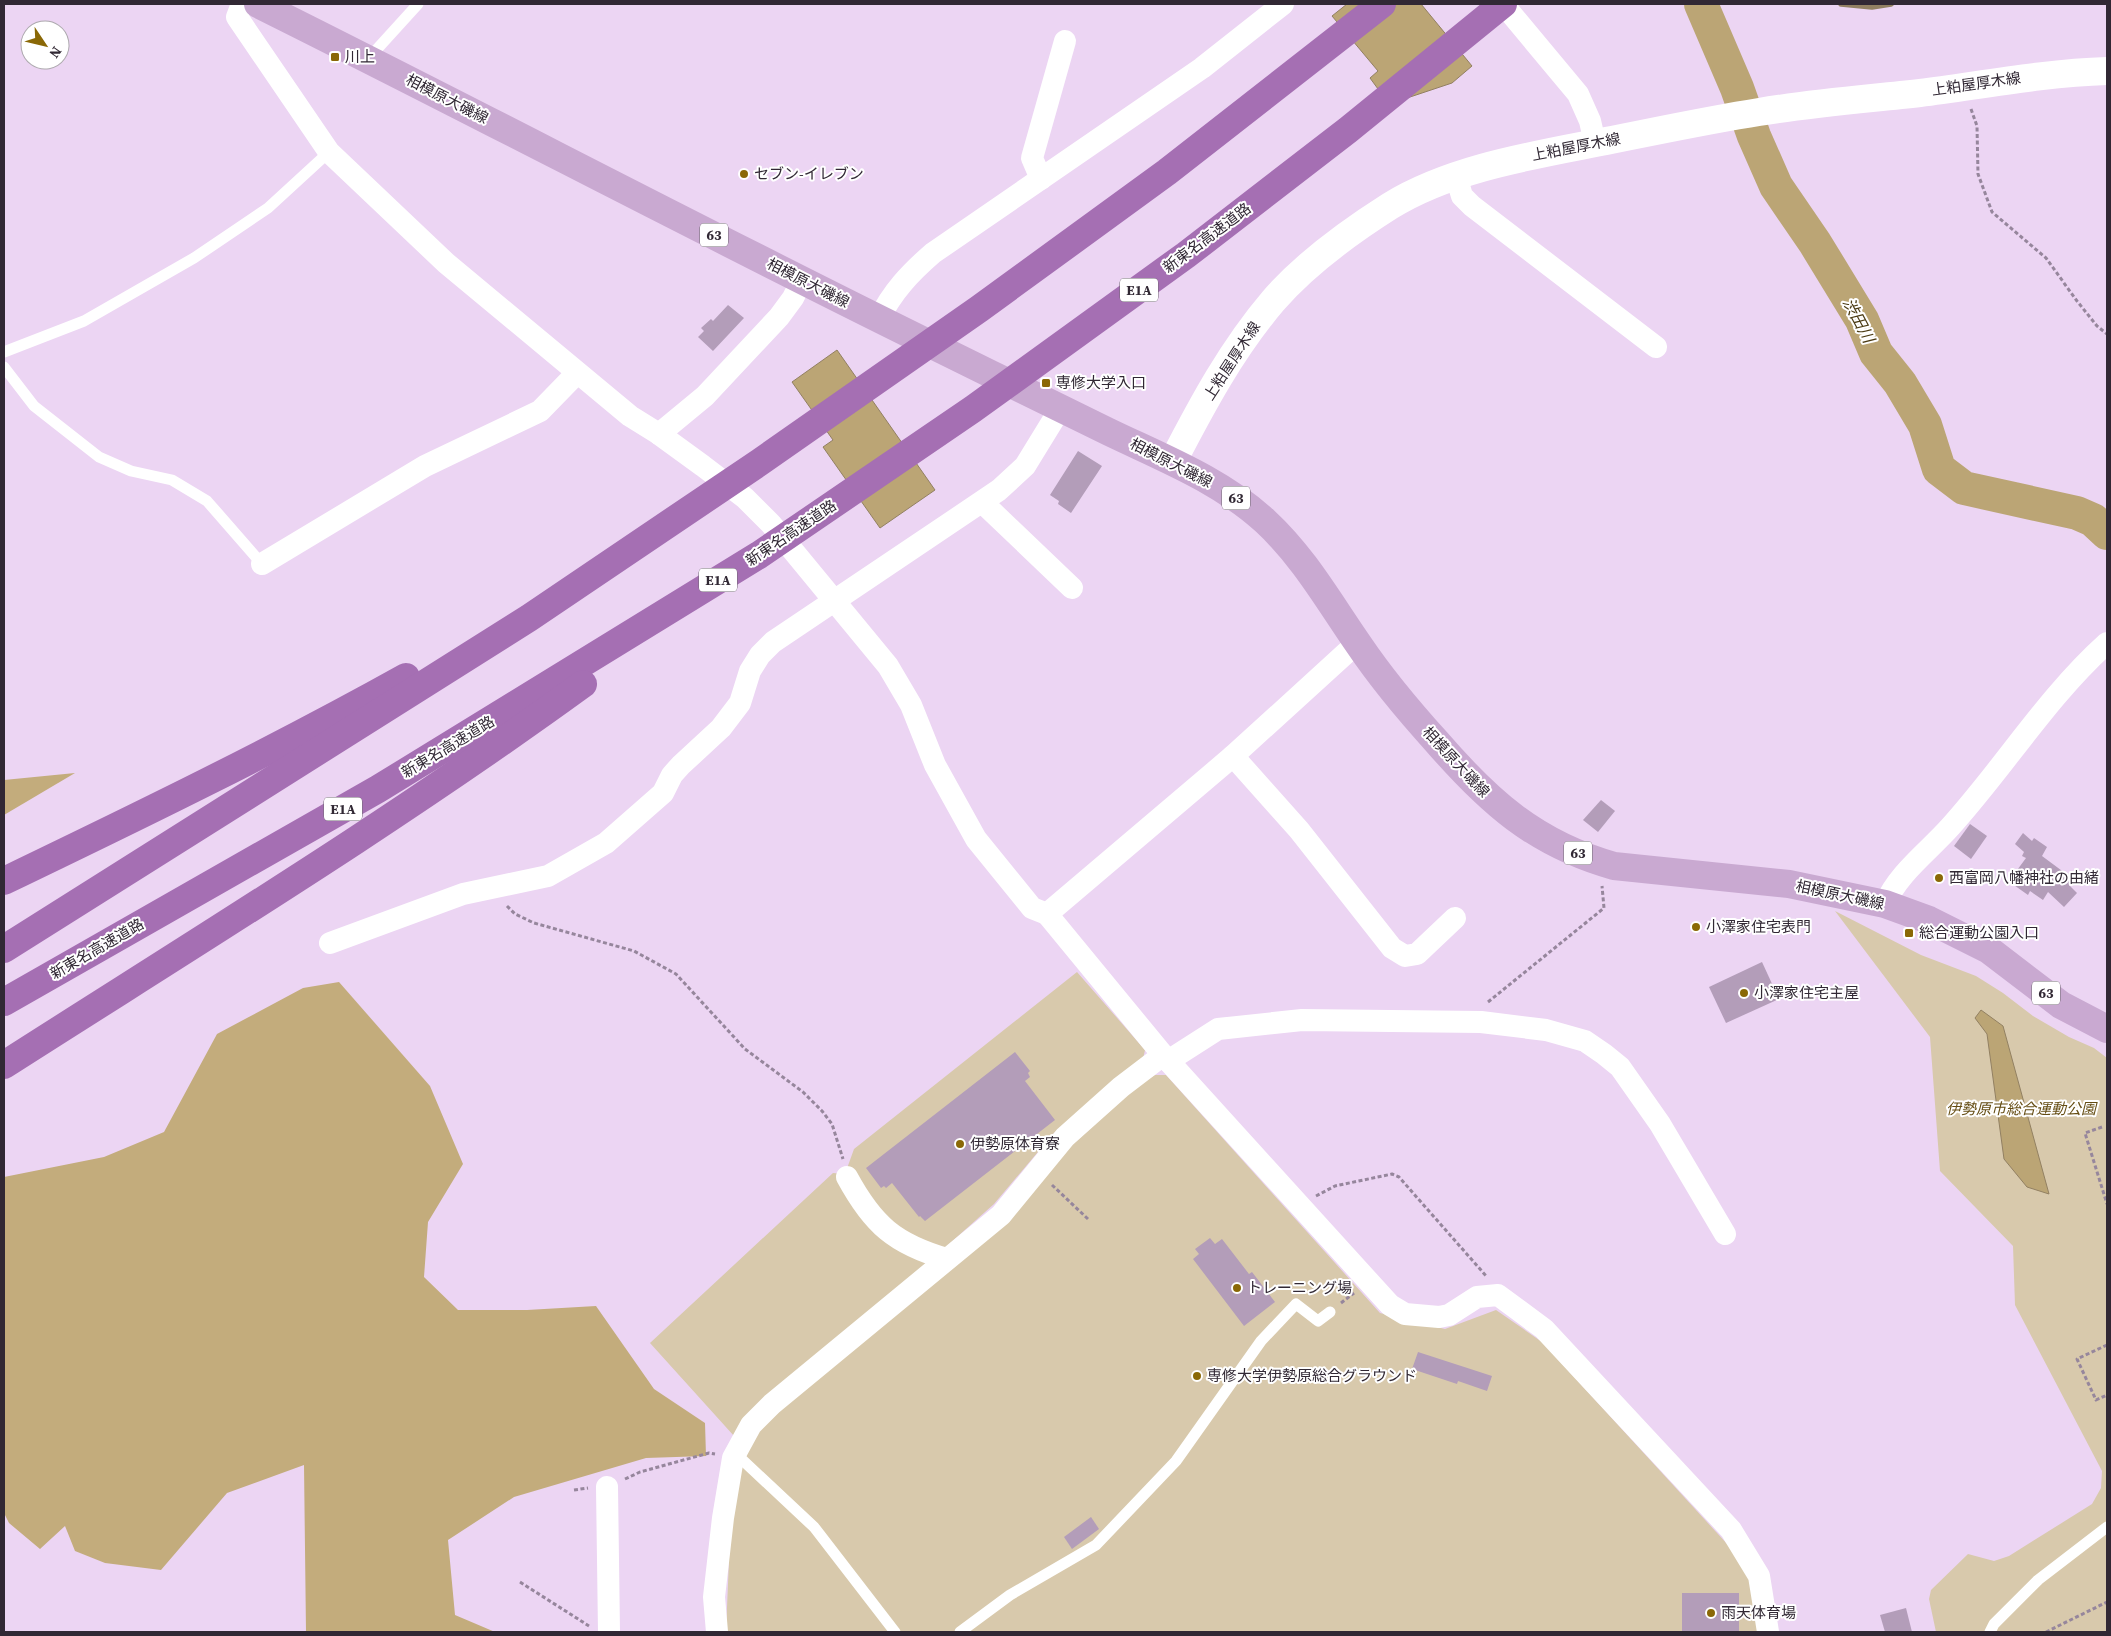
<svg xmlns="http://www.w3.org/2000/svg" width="2111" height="1636" viewBox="0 0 2111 1636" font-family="'Source Serif 4','Noto Sans JP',serif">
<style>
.green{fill:#d8c9ac}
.forest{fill:#c3ac7c}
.water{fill:#bba575;stroke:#928062}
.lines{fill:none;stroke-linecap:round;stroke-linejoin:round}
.stream{stroke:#928062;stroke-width:5.5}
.river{stroke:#bba575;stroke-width:34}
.building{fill:#b39db9}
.path{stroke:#96869c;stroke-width:3;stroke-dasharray:4 2.5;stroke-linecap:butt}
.service{stroke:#fff;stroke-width:11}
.minor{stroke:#fff;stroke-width:22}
.secondary{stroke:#fff;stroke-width:28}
.primary{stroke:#c9a9d1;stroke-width:28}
.motorway{stroke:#a56fb3;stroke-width:28}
.poi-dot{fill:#8a6806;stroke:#fff;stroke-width:2}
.labels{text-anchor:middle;stroke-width:4;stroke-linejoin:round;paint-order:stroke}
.shield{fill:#fff;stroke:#6f6871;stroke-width:1}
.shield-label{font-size:14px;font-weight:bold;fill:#312834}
.poi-label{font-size:15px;fill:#312834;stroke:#fff;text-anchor:start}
.street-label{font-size:15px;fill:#312834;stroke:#fff}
.park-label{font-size:15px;font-style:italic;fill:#654d13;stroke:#fff}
.water-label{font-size:16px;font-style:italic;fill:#4b3b14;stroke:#fff}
</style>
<rect width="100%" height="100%" fill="#ecd5f3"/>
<g class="green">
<polygon points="1835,911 1921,955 1976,976 2003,993 2033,1016 2069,1037 2094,1048 2107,1058 2107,1632 1936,1632 1929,1599 1931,1590 1968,1554 1994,1561 2009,1556 2092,1504 2101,1488 2102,1471 2015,1305 2013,1246 1940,1171 1930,1037"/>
<polygon points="1077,972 1145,1050 1143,1059 1054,1133 994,1204 734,1436 650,1343 833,1173 845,1174 854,1149"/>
<polygon points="1155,1075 1166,1075 1380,1313 1445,1329 1496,1310 1542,1342 1740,1558 1753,1582 1761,1632 726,1632 731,1511 741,1467 758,1431 1138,1085"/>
</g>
<g class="forest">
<polygon points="75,773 4,815 4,780"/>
<polygon points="339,982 430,1086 463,1164 428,1222 424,1277 458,1310 527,1310 596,1306 654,1389 705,1423 706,1456 646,1458 514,1497 448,1540 455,1615 495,1632 306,1632 304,1465 227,1493 161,1570 105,1563 75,1551 65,1526 40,1549 9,1523 4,1513 4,1177 104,1157 164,1132 217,1034 303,988"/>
</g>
<g class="water">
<polygon points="1347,4 1421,4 1472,66 1452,83 1389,104 1370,78 1378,71 1332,16"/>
<polygon points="837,350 935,490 880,528 823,447 833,440 792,382"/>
<polygon points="1981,1010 2003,1026 2049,1194 2027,1187 2004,1159 1987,1034 1975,1018"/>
</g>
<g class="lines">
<polyline class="stream" points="1841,4 1872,7 1891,4"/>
<polyline class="river" points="1701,4 1737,88 1754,136 1776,186 1815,243 1862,320 1876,353 1900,383 1925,425 1939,469 1964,488 2077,513 2093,520 2107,533"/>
</g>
<g class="building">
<polygon points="728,305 744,318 713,351 698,337 704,331 701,328 711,319 713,321"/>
<polygon points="1078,451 1102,466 1071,513 1058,504 1059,501 1050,495"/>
<polygon points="1601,800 1615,811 1598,832 1583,820"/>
<polygon points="1970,824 1987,836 1971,859 1954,846"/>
<polygon points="2023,833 2032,841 2034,838 2047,847 2042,856 2073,879 2069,885 2077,893 2064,907 2048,892 2043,900 2030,891 2028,895 2011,883 2014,879 2012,877 2026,858 2022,856 2024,852 2015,844"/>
<polygon points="1762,962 1779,999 1726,1023 1709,987"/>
<polygon points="1015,1052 1030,1071 1028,1073 1030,1077 1025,1081 1055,1120 925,1221 920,1216 919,1217 892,1183 886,1188 884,1186 881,1188 866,1168"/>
<polygon points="1210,1238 1215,1244 1222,1239 1249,1274 1252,1272 1275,1302 1244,1326 1193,1259 1199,1254 1195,1249"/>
<polygon points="1418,1352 1492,1376 1487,1391 1458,1381 1457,1384 1412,1369"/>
<polygon points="1091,1517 1099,1529 1072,1549 1064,1537"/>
<rect x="1682" y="1593" width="57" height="39"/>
<polygon points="1906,1608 1912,1632 1885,1632 1880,1615"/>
</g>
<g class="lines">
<g class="path">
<polyline points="1971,109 1977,126 1978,174 1992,212 2046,258 2077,301 2097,326 2107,334"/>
<polyline points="507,906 515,914 534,923 634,951 676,974 745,1049 803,1092 822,1111 832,1124 843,1159"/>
<polyline points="1488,1002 1604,908 1602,886"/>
<polyline points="2102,1127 2085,1133 2107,1204"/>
<polyline points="1052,1185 1088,1219"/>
<polyline points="1316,1196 1335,1186 1392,1174 1399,1177 1487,1277"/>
<polyline points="1341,1303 1354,1293"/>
<polyline points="2107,1345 2077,1359 2096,1400 2107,1395"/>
<polyline points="625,1479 640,1472 709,1453 715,1454"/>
<polyline points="574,1490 588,1488"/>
<polyline points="520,1582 589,1626"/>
<polyline points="2046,1632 2107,1602"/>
</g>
<g class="service">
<polyline points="368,59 418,4"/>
<polyline points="4,352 84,321 194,258 268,208 329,152"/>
<polyline points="4,367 34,406 99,457 131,471 172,480 207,501 262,564"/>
<polyline points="735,1453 814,1527 895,1632"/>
<polyline points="960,1632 1010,1595 1096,1545 1176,1461 1261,1341 1296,1304 1318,1321 1330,1312"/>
<polyline points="1990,1632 1994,1624 2038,1580 2107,1527"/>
</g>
<g class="minor">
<polyline points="242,4 237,17 329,152 446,263 630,416 659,434 703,466 745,498 771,524 888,666 911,705 935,765 976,839 1032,908 1047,914"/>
<polyline points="1503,4 1578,94 1590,121 1595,143"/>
<polyline points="1456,176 1462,196 1472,206 1656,347"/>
<polyline points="1041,179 1032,158 1065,41"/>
<path d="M879,319C892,292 910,273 933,253L1202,68L1283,4"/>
<polyline points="659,434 705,396 779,317 793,298 802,280"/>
<polyline points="982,502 1072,588"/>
<polyline points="262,564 425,466 540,411 577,373"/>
<polyline points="1233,756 1299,830 1392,948 1405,956 1417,954 1455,918"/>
<path d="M1885,904C1898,873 1929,851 1951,826C2005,766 2047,697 2107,643"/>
<polyline points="330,943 463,894 548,876 606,843 663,793 672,775 681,765 721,728 740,703 750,671 760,655 773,642 999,490 1025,466 1060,409"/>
<polyline points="1163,1055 1390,1305 1405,1314 1439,1317 1449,1315 1477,1297 1498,1295 1544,1329 1731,1530 1759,1576 1768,1632"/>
<polyline points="1168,1061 1218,1029 1302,1020 1481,1022 1546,1030 1585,1041 1604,1054 1620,1067 1660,1124 1725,1234"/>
<path d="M847,1177C873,1225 895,1244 947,1259"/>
<polyline points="607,1487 609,1632"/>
<polyline points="717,1632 714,1597 723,1518 733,1458 751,1425 772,1404 1001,1215 1065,1137 1121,1087 1163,1055 1047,914 1233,756 1357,643"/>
</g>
<path class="secondary" d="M1173,461C1202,405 1232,349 1273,301C1304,265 1349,232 1390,206C1451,168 1535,155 1606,141C1657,131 1708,120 1759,112C1812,103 1866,99 1920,93C1982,85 2044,73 2107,71"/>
<path class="primary" d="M258,4C483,116 706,234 932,345C991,374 1049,403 1109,432C1163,458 1220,480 1265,521C1304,557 1329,602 1359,645C1382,679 1408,710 1436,741C1488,801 1535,844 1614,866L1789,884L1885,904L1929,920L1989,950L2061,1005L2107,1029"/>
<g class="motorway">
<path d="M4,881C139,816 275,750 406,677"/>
<polyline points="4,949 529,618 760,462 979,309 1167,172 1382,4"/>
<polyline points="4,1002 378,789 759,555 973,409 1186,255 1348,130 1503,4"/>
<path d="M4,1065C198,941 396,820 583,684"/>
</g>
</g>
<g class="poi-dot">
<rect x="330" y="52" width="10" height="10" rx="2.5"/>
<circle cx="744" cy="174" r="5"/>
<rect x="1041" y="378" width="10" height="10" rx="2.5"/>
<circle cx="1939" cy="878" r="5"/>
<circle cx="1696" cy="927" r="5"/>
<rect x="1904" y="928" width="10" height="10" rx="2.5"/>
<circle cx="1744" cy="993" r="5"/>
<circle cx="960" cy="1144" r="5"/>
<circle cx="1237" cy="1288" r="5"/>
<circle cx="1197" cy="1376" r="5"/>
<circle cx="1711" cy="1613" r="5"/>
</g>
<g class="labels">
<g class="shield">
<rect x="700" y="223.5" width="28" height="23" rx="4"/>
<rect x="1120" y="278.5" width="38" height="23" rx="4"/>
<rect x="1222" y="486.5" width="28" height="23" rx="4"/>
<rect x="699" y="568.5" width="38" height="23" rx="4"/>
<rect x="324" y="797.5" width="38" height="23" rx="4"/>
<rect x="1564" y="841.5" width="28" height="23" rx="4"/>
<rect x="2032" y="981.5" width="28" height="23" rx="4"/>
</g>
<g class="shield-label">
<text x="714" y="240">63</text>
<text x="1139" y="295">E1A</text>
<text x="1236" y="503">63</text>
<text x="718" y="585">E1A</text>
<text x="343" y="814">E1A</text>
<text x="1578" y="858">63</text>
<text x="2046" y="998">63</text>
</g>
<g class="poi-label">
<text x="345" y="62">川上</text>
<text x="754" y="179">セブン-イレブン</text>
<text x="1056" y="388">専修大学入口</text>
<text x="1949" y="883">西富岡八幡神社の由緒</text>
<text x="1706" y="932">小澤家住宅表門</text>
<text x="1919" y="938">総合運動公園入口</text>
<text x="1754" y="998">小澤家住宅主屋</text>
<text x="970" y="1149">伊勢原体育寮</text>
<text x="1247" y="1293">トレーニング場</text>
<text x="1207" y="1381">専修大学伊勢原総合グラウンド</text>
<text x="1721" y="1618">雨天体育場</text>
</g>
<g class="street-label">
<text transform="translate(1976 84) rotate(-8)" y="5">上粕屋厚木線</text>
<text transform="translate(447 99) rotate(27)" y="5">相模原大磯線</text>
<text transform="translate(1576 147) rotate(-11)" y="5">上粕屋厚木線</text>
<text transform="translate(1207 238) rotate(-37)" y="5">新東名高速道路</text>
<text transform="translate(808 283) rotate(27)" y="5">相模原大磯線</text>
<text transform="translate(1232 361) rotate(-57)" y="5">上粕屋厚木線</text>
<text transform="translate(1171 463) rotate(27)" y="5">相模原大磯線</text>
<text transform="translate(791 533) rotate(-34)" y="5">新東名高速道路</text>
<text transform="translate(448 747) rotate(-31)" y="5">新東名高速道路</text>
<text transform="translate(1456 762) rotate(47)" y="5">相模原大磯線</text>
<text transform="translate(1840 895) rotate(12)" y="5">相模原大磯線</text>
<text transform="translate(97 949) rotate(-30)" y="5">新東名高速道路</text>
</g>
<g class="park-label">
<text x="2021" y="1114">伊勢原市総合運動公園</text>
</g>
<g class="water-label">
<text transform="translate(1859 320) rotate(62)" y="6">渋田川</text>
</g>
</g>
<rect width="2111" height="1636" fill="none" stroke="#312834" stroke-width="10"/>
<g transform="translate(45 45) rotate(125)"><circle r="24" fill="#ffffff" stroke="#ada9ae"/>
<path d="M0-4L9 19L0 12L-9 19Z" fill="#8a6806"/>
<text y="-8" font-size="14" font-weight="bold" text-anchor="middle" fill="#312834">N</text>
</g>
</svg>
